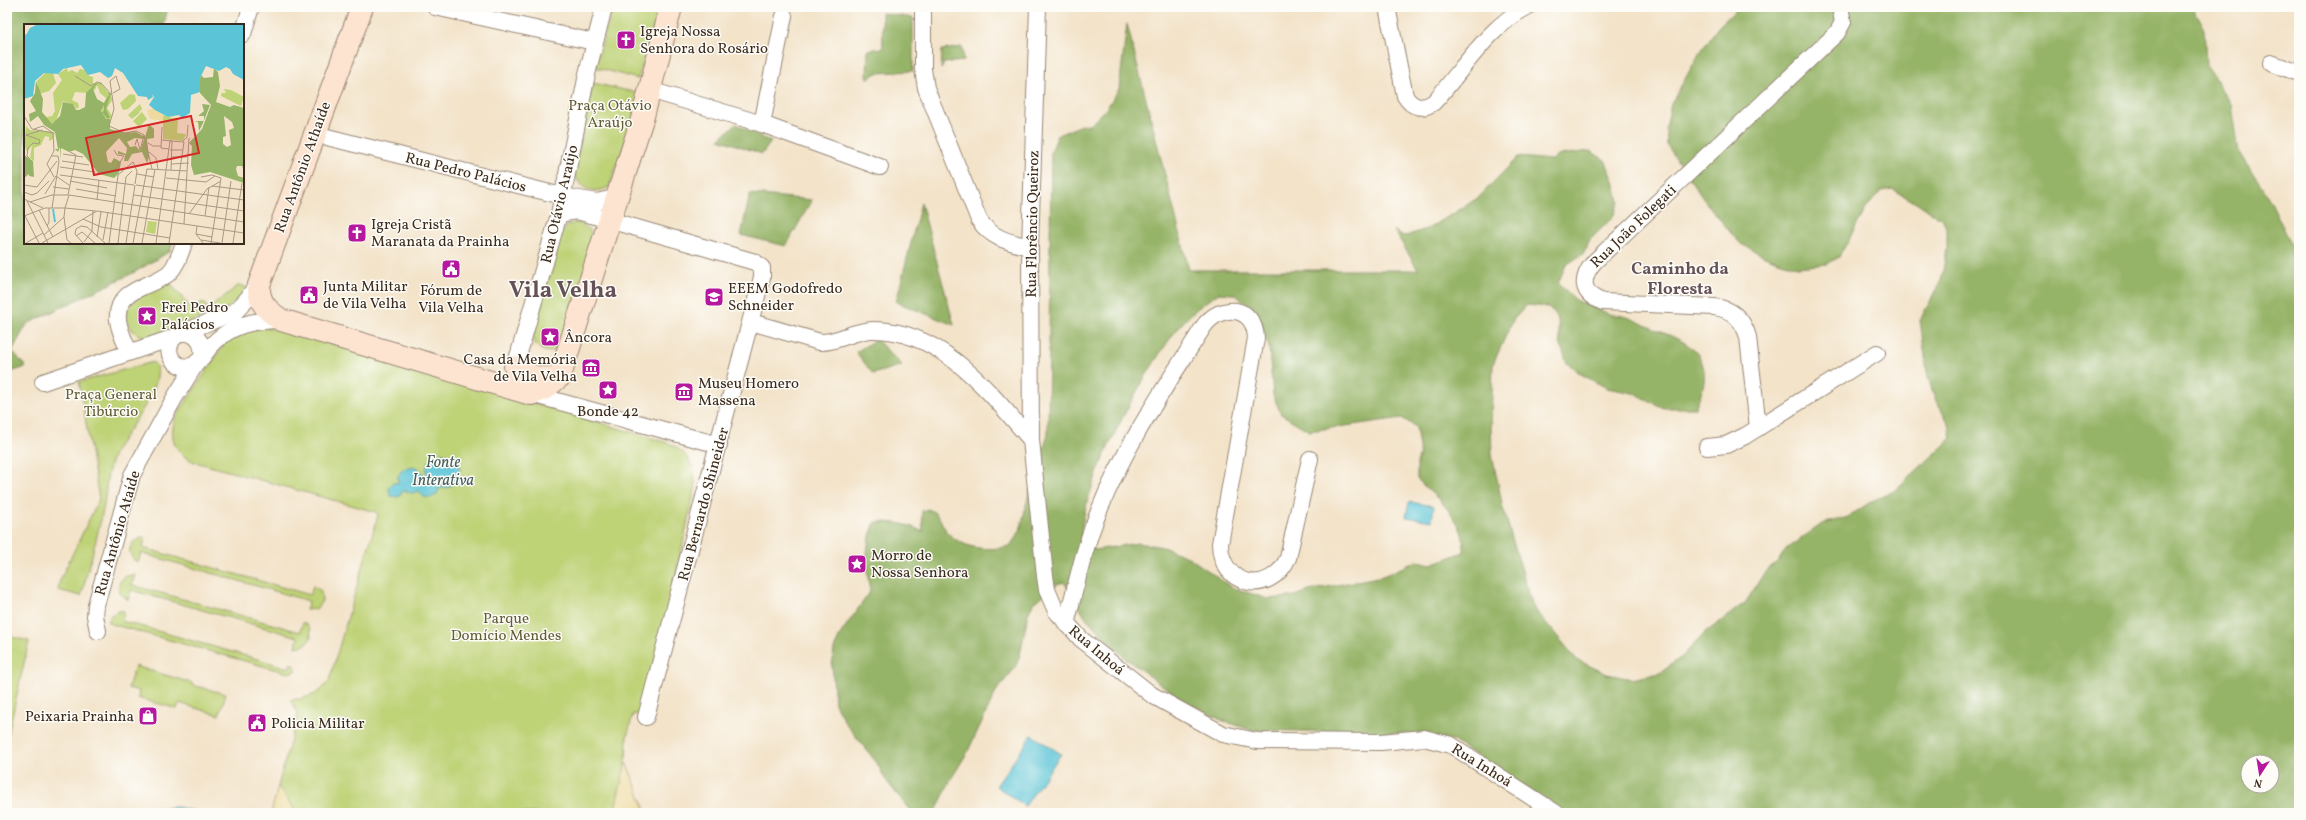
<svg xmlns="http://www.w3.org/2000/svg" width="2306" height="820" viewBox="0 0 2306 820" font-family="Vollkorn,serif">
<style>
.green{fill:#bed276;stroke:#7c7e4a}
.forest{fill:#96b467;stroke:#686f42;fill-rule:evenodd}
.sand{fill:#eeda9e;stroke:#94825e}
.water{fill:#5bc5d7;stroke:#4b787a}
.lines{fill:none;stroke-linecap:round;stroke-linejoin:round}
.street-casing{stroke:#978674;stroke-width:18}
.secondary-casing{stroke:#978674;stroke-width:24}
.street{stroke:#fff;stroke-width:16}
.secondary{stroke:#fde4d0;stroke-width:22}
.labels{text-anchor:middle;stroke-width:3;stroke-linejoin:round;paint-order:stroke}
.poi-label{font-size:15px;fill:#3b2a1e;stroke:#fdfcf7;text-anchor:start}
.park-label{font-size:15px;fill:#625c38;stroke:#fdfcf7}
.street-label{font-size:15px;fill:#3b2a1e;stroke:#fdfcf7}
.water-label{font-size:16px;font-style:italic;fill:#46605f;stroke:#fdfcf7}
.quarter-label{font-size:17px;font-weight:bold;fill:#645258;stroke:#fdfcf7}
.town-label{font-size:23px;font-weight:bold;fill:#645258;stroke:#fdfcf7}
.inset-river{fill:none;stroke:#5bc5d7;stroke-width:2}
.inset-road{fill:none;stroke:#a99985;stroke-width:1}
.view{fill:#d62828;fill-opacity:0.15;stroke:#d62828;stroke-width:2}
.inset-edge{fill:none;stroke:#3b2a1e;stroke-width:2}
</style>
<rect width="100%" height="100%" fill="#fdfcf7"/>
<filter id="ink" filterUnits="userSpaceOnUse"><feTurbulence type="fractalNoise" baseFrequency=".025" numOctaves="2"/><feDisplacementMap in="SourceGraphic" scale="8" xChannelSelector="R" yChannelSelector="G"/><feConvolveMatrix kernelMatrix="1 2 1 2 8 2 1 2 1" color-interpolation-filters="sRGB"/></filter>
<filter id="wash" filterUnits="userSpaceOnUse"><feTurbulence type="fractalNoise" baseFrequency=".012" numOctaves="4" result="noise"/><feDisplacementMap in="SourceGraphic" scale="16" xChannelSelector="R" yChannelSelector="G"/><feGaussianBlur stdDeviation="0.9" result="paint"/><feColorMatrix in="noise" values="0 0 0 0 0 0 0 0 0 0 0 0 0 0 0 0 0 1.4 0 .05"/><feComposite in="paint" operator="in"/></filter>
<g filter="url(#wash)">
<rect width="100%" height="100%" fill="#f3e3c9"/>
<g class="green">
<polygon points="613,7 659,7 638,79 595,67"/>
<path d="M593,83L642,94L609,187C593,195 578,189 574,171Z"/>
<path d="M574,223H580L590,230L593,242L559,349C546,356 534,349 533,335L561,234L568,225Z"/>
<path d="M169,282L192,309L203,302L208,309L239,285L246,287L244,293L230,307L152,337C143,337 135,335 130,327C114,302 152,290 169,282Z"/>
<path d="M271,328L289,331L665,442C687,449 696,467 695,489L663,632L640,715L633,714L627,737L626,762L614,813H297L278,786L298,714L291,700C308,698 319,695 329,681L378,515L376,512L195,462C174,454 167,435 177,415L233,331Z"/>
<path d="M153,362C172,378 125,433 116,450C105,470 107,494 102,515C96,542 88,569 81,596L58,590L60,580L99,499L79,382Z"/>
<polygon points="140,538 145,538 143,548 310,595 313,586 321,591 322,601 316,609 306,610 309,601 141,553 138,563 134,560 129,552 132,543"/>
<path d="M130,575H135L132,585L300,632L303,622L310,628L311,638L305,645L296,647L298,637L131,590L128,600L120,593C117,584 120,578 130,575Z"/>
<polygon points="119,611 124,611 122,621 289,668 291,663 295,666 295,671 288,673 108,623 111,615"/>
<polygon points="12,637 29,641 7,739 7,650"/>
<polygon points="135,666 192,683 192,685 226,694 219,715 179,703 177,709 138,698 139,691 128,688"/>
</g>
<g class="forest">
<polygon points="7,7 168,7 164,25 25,25 25,243 173,243 170,251 135,272 27,324 12,351 26,367 7,373"/>
<path d="M1739,7H2193L2204,27L2206,65L2232,106L2239,151L2271,202L2299,261V813H1565L1452,740L1401,733L1251,730L1221,720L1181,699L1125,658L1085,617L1064,582L1057,584L1033,604L1028,614L1020,655L1015,668L997,690L967,753L951,779L937,809L935,813H912L885,779L877,763L846,724L835,704L832,666L834,649L841,633L870,592C866,564 864,549 875,522C893,522 907,523 923,532L922,511L928,509C942,514 940,525 949,534C966,550 989,551 1010,546L1020,531L1029,493L1048,434L1051,152L1058,135L1082,125H1090L1106,109L1119,89L1127,24L1189,270H1418L1394,230L1400,235L1406,236L1429,228L1456,212L1479,197L1518,157L1552,160L1560,155L1590,151L1605,160L1614,181L1619,202L1613,217L1589,241L1584,253L1566,265L1558,283L1577,301L1612,315C1625,314 1640,323 1652,328C1678,339 1708,347 1704,382C1703,390 1698,400 1695,408H1664L1633,393L1607,388L1581,374L1567,363L1560,343L1558,319L1549,307L1527,305L1513,320L1493,364L1491,426L1492,455L1503,508L1533,607L1577,660L1607,674L1632,679L1660,673L1683,656L1705,633L1746,602L1764,573L1779,560L1786,549L1822,524L1848,517L1872,501L1894,491L1952,438L1949,424L1936,401L1928,378L1920,320L1941,281L1947,249V229L1942,219L1893,189L1881,191L1867,207L1839,257L1827,264L1797,267L1769,258L1741,244L1730,232L1704,200L1667,145L1666,128L1671,104L1699,54L1718,27ZM1219,293L1233,294L1256,309L1269,347L1273,395L1281,414L1309,431L1402,418L1416,427L1420,454L1417,462V479C1438,500 1466,519 1464,552L1431,564L1417,561L1383,576L1312,590L1291,597L1268,599L1231,587L1190,558L1163,547L1138,543L1095,550L1081,540C1080,487 1143,373 1176,331C1188,315 1203,303 1219,293ZM2248,762H2272V786H2248Z"/>
<polygon points="882,13 913,18 913,71 877,73 867,79 868,50 883,48"/>
<polygon points="962,47 964,61 944,63 941,69 942,50"/>
<polygon points="736,124 771,142 762,154 719,139"/>
<polygon points="750,194 812,200 786,246 741,235"/>
<polygon points="921,203 954,325 896,302"/>
<polygon points="876,339 902,365 873,374 856,352"/>
</g>
<g class="sand">
<polygon points="626,762 647,813 614,813"/>
<polygon points="278,786 297,813 271,813"/>
</g>
<g class="water">
<path d="M442,453C468,456 464,490 439,488C438,496 432,499 424,497L419,491L413,493L403,491L399,497L390,496L389,487L393,483H398V476L403,469L416,467L423,473L425,479L427,478C424,466 429,456 442,453Z"/>
<polygon points="1409,502 1434,506 1432,521 1406,517"/>
<polygon points="1032,735 1061,754 1025,806 996,786"/>
<polygon points="137,807 146,809 178,807 197,812 120,813"/>
</g>
</g>
<g filter="url(#ink)">
<g class="lines">
<g class="street-casing">
<g id="street">
<polyline points="435,7 594,42"/>
<polyline points="604,7 587,74 559,214 515,367 518,382 531,394 719,445"/>
<path d="M923,7V69L926,88L979,220C992,239 1009,242 1030,247"/>
<polyline points="1038,7 1030,247 1031,440 1045,576 1047,590 1056,611 1081,639 1152,695 1223,734 1257,741 1381,742 1424,738 1451,745 1556,813"/>
<path d="M1387,7L1405,96C1412,108 1423,110 1434,102C1461,72 1490,25 1527,7"/>
<polyline points="243,34 251,7"/>
<polyline points="2271,63 2299,73"/>
<polyline points="650,90 762,124 880,167"/>
<polyline points="762,124 784,16"/>
<polyline points="315,134 562,196 597,202 618,197"/>
<polyline points="559,214 577,211 595,216 755,262 762,268 762,277 646,717"/>
<path d="M751,322L820,342C837,343 854,330 873,330C943,330 990,393 1031,440"/>
<polyline points="182,333 235,312 248,298 260,280"/>
<path d="M129,352C125,342 119,330 118,320C115,288 151,288 169,273C177,265 180,254 184,243"/>
<path d="M202,356C206,332 176,324 170,345C166,357 178,370 191,366C199,364 205,353 210,347C229,325 253,320 281,320"/>
<polyline points="43,382 175,337"/>
<path d="M1758,428L1748,337C1743,319 1732,309 1714,307L1603,302C1581,294 1580,279 1594,262L1837,33L1843,22L1840,7"/>
<polyline points="1707,447 1726,445 1745,436 1877,353"/>
<path d="M1066,624C1076,586 1084,547 1099,511C1125,445 1166,386 1204,326C1221,303 1254,305 1256,338L1220,544C1221,587 1270,597 1288,558L1310,459"/>
<polyline points="98,631 95,616 96,605 132,475 175,397 197,362"/>
</g>
</g>
<g class="secondary-casing">
<g id="secondary">
<path d="M362,7L259,285C258,303 268,311 281,320L531,394L546,388L560,376"/>
<path d="M515,367C531,377 542,381 560,376"/>
<polyline points="560,376 643,116 671,7"/>
</g>
</g>
<use href="#street" class="street"/>
<use href="#secondary" class="secondary"/>
</g>
</g>
<defs>
<g id="church-square" transform="scale(1)"><rect x="-9" y="-9" width="18" height="18" rx="4" fill="#b5179e" stroke="#fdfcf7"/><path d="M-1.2-6h2.4v3.5h3.3v2.4h-3.3V6h-2.4V-.1h-3.3v-2.4h3.3Z" fill="#fff"/></g>
<g id="civic-square" transform="scale(1)"><rect x="-9" y="-9" width="18" height="18" rx="4" fill="#b5179e" stroke="#fdfcf7"/><path d="M-.6-6.5H3V-4.5H.6V-3L4-1V1h2V6H-6V1h2V-1L-.6-3ZM-1.2 2.5V6h2.4V2.5Z" fill="#fff"/></g>
<g id="school-square" transform="scale(1)"><rect x="-9" y="-9" width="18" height="18" rx="4" fill="#b5179e" stroke="#fdfcf7"/><path d="M0-5L7-2L0 1L-7-2ZM-4 1L0 2.5L4 1V4Q0 6-4 4Z" fill="#fff"/></g>
<g id="sight-square" transform="scale(1)"><rect x="-9" y="-9" width="18" height="18" rx="4" fill="#b5179e" stroke="#fdfcf7"/><path d="M0-6L1.8-2.2L6-1.7L2.9 1.2L3.7 5.4L0 3.3L-3.7 5.4L-2.9 1.2L-6-1.7L-1.8-2.2Z" fill="#fff"/></g>
<g id="museum-square" transform="scale(1)"><rect x="-9" y="-9" width="18" height="18" rx="4" fill="#b5179e" stroke="#fdfcf7"/><path d="M0-6L6-3V-2H-6V-3ZM-5-1h2V3h-2ZM-1-1h2V3h-2ZM3-1h2V3H3ZM-6 4H6V6H-6Z" fill="#fff"/></g>
<g id="shop-square" transform="scale(1)"><rect x="-9" y="-9" width="18" height="18" rx="4" fill="#b5179e" stroke="#fdfcf7"/><path d="M-5-2.5h2.3a2.7 3.5 0 0 1 5.4 0H5L5.5 6h-11ZM-1.5-2.5h3a1.5 2.3 0 0 0-3 0Z" fill="#fff"/></g>
</defs>
<g fill-rule="evenodd">
<use href="#church-square" x="626" y="40"/>
<use href="#church-square" x="357" y="233"/>
<use href="#civic-square" x="451" y="269"/>
<use href="#civic-square" x="309" y="295"/>
<use href="#school-square" x="714" y="297"/>
<use href="#sight-square" x="147" y="316"/>
<use href="#sight-square" x="550" y="337"/>
<use href="#museum-square" x="591" y="368"/>
<use href="#sight-square" x="608" y="390"/>
<use href="#museum-square" x="684" y="392"/>
<use href="#sight-square" x="857" y="564"/>
<use href="#shop-square" x="148" y="716"/>
<use href="#civic-square" x="257" y="723"/>
</g>
<g class="labels">
<g class="poi-label">
<text x="640" y="36">Igreja Nossa<tspan x="640" dy="17">Senhora do Rosário</tspan></text>
<text x="371" y="229">Igreja Cristã<tspan x="371" dy="17">Maranata da Prainha</tspan></text>
<text x="323" y="291">Junta Militar<tspan x="323" dy="17">de Vila Velha</tspan></text>
<text x="728" y="293">EEEM Godofredo<tspan x="728" dy="17">Schneider</tspan></text>
<text x="451" y="295" text-anchor="middle">Fórum de<tspan x="451" dy="17">Vila Velha</tspan></text>
<text x="161" y="312">Frei Pedro<tspan x="161" dy="17">Palácios</tspan></text>
<text x="564" y="342">Âncora</text>
<text x="577" y="364" text-anchor="end">Casa da Memória<tspan x="577" dy="17">de Vila Velha</tspan></text>
<text x="698" y="388">Museu Homero<tspan x="698" dy="17">Massena</tspan></text>
<text x="608" y="416" text-anchor="middle">Bonde 42</text>
<text x="871" y="560">Morro de<tspan x="871" dy="17">Nossa Senhora</tspan></text>
<text x="134" y="721" text-anchor="end">Peixaria Prainha</text>
<text x="271" y="728">Policia Militar</text>
</g>
<g class="park-label">
<text x="610" y="110">Praça Otávio<tspan x="610" dy="17">Araújo</tspan></text>
<text x="111" y="399">Praça General<tspan x="111" dy="17">Tibúrcio</tspan></text>
<text x="506" y="623">Parque<tspan x="506" dy="17">Domício Mendes</tspan></text>
</g>
<g class="street-label">
<text transform="translate(302 167) rotate(-70)" y="5">Rua Antônio Athaíde</text>
<text transform="translate(466 172) rotate(14)" y="5">Rua Pedro Palácios</text>
<text transform="translate(559 204) rotate(-77)" y="5">Rua Otávio Araújo</text>
<text transform="translate(1032 224) rotate(-89)" y="5">Rua Florêncio Queiroz</text>
<text transform="translate(1633 226) rotate(-44)" y="5">Rua João Folegati</text>
<text transform="translate(703 504) rotate(-75)" y="5">Rua Bernardo Shineider</text>
<text transform="translate(117 533) rotate(-74)" y="5">Rua Antônio Ataíde</text>
<text transform="translate(1097 650) rotate(40)" y="5">Rua Inhoá</text>
<text transform="translate(1482 765) rotate(32)" y="5">Rua Inhoá</text>
</g>
<g class="water-label">
<text x="443" y="467">Fonte<tspan x="443" dy="18">Interativa</tspan></text>
</g>
<g class="quarter-label">
<text x="1680" y="274">Caminho da<tspan x="1680" dy="20">Floresta</tspan></text>
</g>
<g class="town-label">
<text x="563" y="297">Vila Velha</text>
</g>
</g>
<g transform="translate(24 24)">
<rect width="220" height="220" fill="#f3e3c9"/>
<path d="M43,44L44,48L48,46L53,49L56,45L61,46L65,52L69,53V59H77L89,75L83,84L88,92L86,95H82L77,89L82,74L76,69L73,61L71,66L64,69L51,68L48,76L54,79L55,83L52,85L50,81L39,77L32,97L28,100L22,97V93L28,92L31,87L29,69L38,56L34,50ZM22,48L29,49L32,59L25,67L15,70L13,57ZM199,65L198,69H202L200,65L207,66L220,73L217,82L197,72ZM106,70L111,71L112,77L104,85L99,86L96,79ZM116,80L118,85L114,89L118,87L108,95L104,91ZM118,88L123,95L115,103L109,97ZM139,91L154,96L153,109L162,110L159,117L139,115ZM2,102L6,106L31,108L29,115L25,117V113L21,112L17,121L10,124V137L6,134L8,121L3,128L0,120ZM124,197L133,198L131,210L122,208Z" fill="#bed276"/>
<path d="M190,44L194,48L196,62L192,78L206,83L210,81L220,84V146L218,142H213L212,145L214,152L220,154V159L186,148L170,151L167,141L168,122L165,119L178,105L187,81L176,69V54L177,51L180,54L189,53ZM200,92L208,98L210,104L205,106L207,121L203,123L199,120V113L202,112ZM12,57L19,75L18,88L28,100L36,92L39,78L49,80L52,86H55L61,83L62,69L72,59L78,61L73,60L69,65L73,75L80,79L85,71L84,68L87,70L82,85L86,94H83L78,88L80,87V81L77,87L82,95H86V105L101,109L112,108L121,113L125,100L130,105V114L123,115L125,133L123,139L118,128L108,130L104,137H100L101,131L94,130V127L102,130L103,124L95,114L82,128L84,138L87,139L90,134L97,138L95,149L90,154L75,150L59,130L51,126L45,128L37,124L36,136V123L34,128L31,125H34L31,108L20,101L14,92L6,98L5,90L12,87L6,77L11,69ZM111,114L120,115L116,127L112,122L106,123L103,118ZM178,80L186,81L179,99L175,107L174,98L170,97H180V92H174L180,87ZM0,131L9,137L10,153L5,152V150L0,154Z" fill="#96b467" fill-rule="evenodd"/>
<path d="M126,81L139,91L155,94L154,96L139,91V100L135,96L126,95L123,86L129,85Z" fill="#eeda9e"/>
<path d="M12,1H220V56L209,50L206,45L202,43L195,47L182,42L176,54V68L167,71L166,89L158,94L155,91L144,93L131,86L125,81L130,73L128,70L129,73L124,76L123,73L114,72L99,49L91,44L88,52L84,54L76,48L64,51L57,41L39,45L34,50L20,49L11,57L9,72L0,75V9L2,11L6,4Z" fill="#5bc5d7"/>
<path class="inset-river" d="M141,1L157,49V64L153,86M0,27L104,14L113,9L119,1M0,28L124,24L137,26L148,34L154,45L156,61L152,90M29,185L31,198"/>
<path class="inset-road" d="M51,52L67,62L73,58L77,59L88,71M89,69L96,65L92,52L86,57L90,85L85,102L101,109L112,107L120,111L128,145M0,92L8,105L29,109M138,103L137,124L145,125M10,105L19,102L29,109M29,109L30,127L23,140L30,153M138,116L148,117L147,146M159,117L163,113L164,101M124,119L129,122H137M111,121L113,115L116,126L120,111M90,126L93,131L100,132L91,146H99M146,126H159M125,128L132,134L134,145M39,130L59,133M147,133H163M6,135L3,132L4,124L9,119L15,120L16,116L2,111L18,106M38,137L65,141M147,140L165,139M36,143L71,148M113,150L130,153M36,151L110,161M177,153L188,151L197,154L187,219M142,154L182,158L191,152M46,157L83,164M0,161L13,163L33,137M112,161L140,165M188,162L220,166M29,163L45,165M52,165L92,172M140,165L220,176M0,168L8,171L13,169L25,157M21,170L32,152L45,161M110,171L220,187M0,175L19,184M73,176L75,156M3,177L24,219M6,178L28,171H44L52,131L46,128M28,184L35,137L34,132H28M15,186L29,213M165,190L183,165L197,157M0,192L21,184H41L45,171L220,198M1,192L15,219M181,192L185,163M59,195L77,203L146,214M160,200L165,114M23,202L25,198V184M173,202L172,210L179,219M172,210L188,213M20,211L40,193M52,212L58,208L71,219M73,213L77,188M79,216L84,188M177,216L196,219M60,218L68,207L69,187M2,219L19,209M18,219L73,187L220,209M47,219L43,216L40,193L41,184L72,187M59,219L51,210L52,205L57,202L63,203L81,219M85,219L94,151L109,138L113,147L111,160M94,219L102,153L108,147M102,219L111,161M109,219L123,145L163,147M118,219L131,145M132,219L146,117M145,219L160,118L146,117M198,219L207,157M209,219L218,159"/>
<path class="view" d="M167,92L175,129L70,151L62,114Z"/>
<rect width="220" height="220" class="inset-edge"/>
</g>
<rect width="2306" height="820" fill="none" stroke="#fdfcf7" stroke-width="24"/>
<g transform="translate(2260 774) rotate(192)"><circle r="19" fill="#fdfcf7" stroke="#afa8a0"/>
<path d="M0-3L7 15L0 10L-7 15Z" fill="#b5179e"/>
<text y="-6" font-size="11" font-weight="bold" text-anchor="middle" fill="#3b2a1e">N</text>
</g>
</svg>
